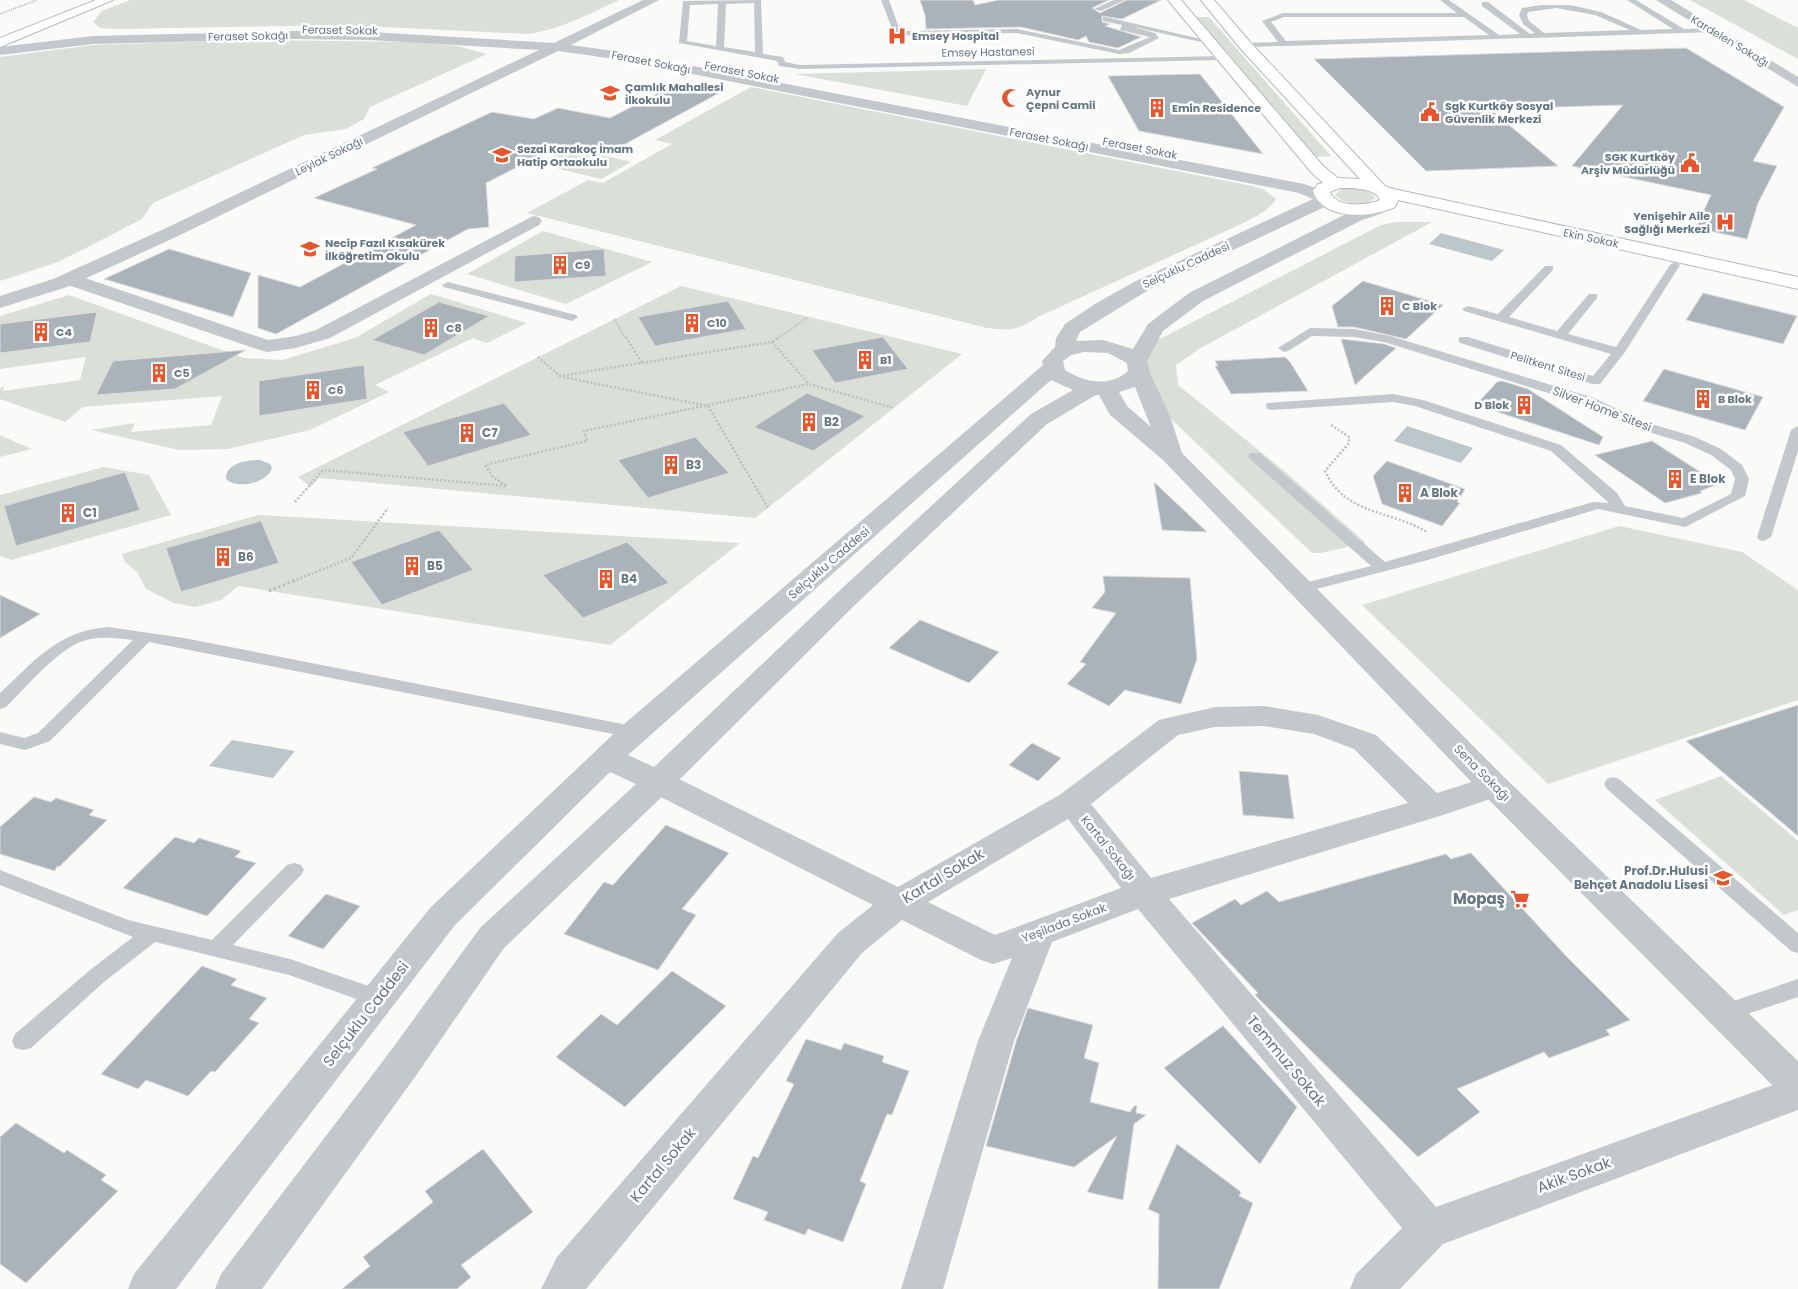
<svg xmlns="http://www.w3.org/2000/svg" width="1798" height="1289" viewBox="0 0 1798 1289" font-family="Poppins,sans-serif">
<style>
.green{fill:#dadfd7}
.water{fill:#bbc7cb}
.building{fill:#aab3b9;stroke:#dcdcda}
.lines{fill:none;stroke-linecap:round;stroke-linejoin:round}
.secondary-casing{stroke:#b3babf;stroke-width:2}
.primary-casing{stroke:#b5babe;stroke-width:2}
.path-far2{stroke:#bbbfc2;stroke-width:2;stroke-dasharray:1 1;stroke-linecap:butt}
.path-far1{stroke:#bbbfc2;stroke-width:2.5;stroke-dasharray:2 2;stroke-linecap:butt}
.path{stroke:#bbbfc2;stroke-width:3;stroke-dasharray:2.5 2.5;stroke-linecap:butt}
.service{fill:#c3c8cc;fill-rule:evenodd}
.minor{fill:#c3c8cc;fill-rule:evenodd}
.tertiary{fill:#c3c8cc;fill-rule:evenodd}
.secondary{fill:#fff;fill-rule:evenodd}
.primary{fill:#fff;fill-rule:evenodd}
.labels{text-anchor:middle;stroke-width:5;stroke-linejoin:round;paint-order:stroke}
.far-street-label{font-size:11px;fill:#657683;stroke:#fff}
.far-poi-label{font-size:11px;font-weight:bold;fill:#657683;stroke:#fff;text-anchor:start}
.street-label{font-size:12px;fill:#657683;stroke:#fff}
.poi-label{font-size:12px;font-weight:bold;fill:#657683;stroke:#fff;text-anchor:start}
.near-street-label{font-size:15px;fill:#657683;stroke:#fff}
.near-poi-label{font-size:15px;font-weight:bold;fill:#657683;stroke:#fff;text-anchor:end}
</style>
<rect width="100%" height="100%" fill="#fafaf8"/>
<g class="green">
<path d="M130,0H619C589,14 560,30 527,34L344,25L117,29L100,28L93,22L102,11Z"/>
<polygon points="1690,0 1744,0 1798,28 1798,59"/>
<polygon points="1197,17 1209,17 1331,156 1316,157"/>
<polygon points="249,40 415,42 457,46 487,54 370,107 364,119 346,129 304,135 153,203 142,219 82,250 55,263 0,281 0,57 93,45"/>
<polygon points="986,69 967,106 795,74"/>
<path d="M751,87L1252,186L1263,189L1276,199C1268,212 1253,218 1239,225L1038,317C1020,330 1008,331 987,328L527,213L588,180L603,183L672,144L655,140Z"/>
<polygon points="569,148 631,162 601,179 539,164"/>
<path d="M1342,189C1354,188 1368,188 1375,198C1366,208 1344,205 1335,195Z"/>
<polygon points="1396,222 1432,222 1199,349 1176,365 1178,385 1288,474 1366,543 1320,553 1312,553 1150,399 1133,366 1148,345 1381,225"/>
<polygon points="543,231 652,262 566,304 467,274"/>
<polygon points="681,286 962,354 755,518 319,478 311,487 298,477"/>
<polygon points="431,294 527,323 487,343 473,338 375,385 389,392 310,430 228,449 179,450 91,430 135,423 131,432 211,425 222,396 83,407 65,422 0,399 0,389 4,386 3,391 80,380 86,357 0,369 0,316 69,295 244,358 282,360 355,338"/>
<polygon points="0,435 2,436 32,449 0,457"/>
<polygon points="104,467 149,475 171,515 11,560 0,556 0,495"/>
<polygon points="259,515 740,543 610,645 238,586 221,600 195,607 174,603 146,589 137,572 125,562 122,554"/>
<polygon points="1619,526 1742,552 1798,590 1798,700 1548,784 1362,605"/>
<polygon points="1721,776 1798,841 1798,910 1784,915 1655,800"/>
</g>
<g class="water">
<polygon points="1441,233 1504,250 1492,261 1429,244"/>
<polygon points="1407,426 1473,448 1461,463 1394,441"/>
<path d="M260,460L270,464L272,467C269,483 237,490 226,479C225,463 248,460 260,460Z"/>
<polygon points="232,740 295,751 273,778 209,766"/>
</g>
<g class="building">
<polygon points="920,0 973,0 975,5 999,0 1109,0 1092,8 1100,13 1127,0 1161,0 1122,19 1102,16 1102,22 1110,24 1105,26 1141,37 1118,48 1089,42 1086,36 1078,40 1021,27 926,29 925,15"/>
<polygon points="1686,48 1784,107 1753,161 1777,166 1758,203 1747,239 1696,228 1711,195 1572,166 1623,105 1490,109 1558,166 1426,171 1314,59"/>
<polygon points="1200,74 1263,154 1139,131 1108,76"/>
<polygon points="674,85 719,93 605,155 561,145 486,183 489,227 468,229 276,334 258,328 258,275 300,287 416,225 314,198 377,169 372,168 492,112 534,119 558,108 610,118"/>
<polygon points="169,249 251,273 233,317 104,279"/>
<polygon points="604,249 606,276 514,282 515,256"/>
<polygon points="1363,281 1443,305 1406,339 1354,327 1338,327 1332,306"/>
<polygon points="1703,293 1797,316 1783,344 1686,320"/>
<polygon points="728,301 746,329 655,346 638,317"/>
<polygon points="439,302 489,316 424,355 372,340"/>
<polygon points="97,312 90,342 0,353 0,324"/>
<polygon points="883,337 908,369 835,383 812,350"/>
<polygon points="1341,339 1384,344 1396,348 1355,385"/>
<polygon points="246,350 175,389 96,395 113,361"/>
<polygon points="1285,357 1290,362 1308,391 1231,394 1215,366 1218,366 1215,361"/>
<polygon points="364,365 367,399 259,416 259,381"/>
<polygon points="1664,369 1763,397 1745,430 1643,401"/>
<polygon points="1502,381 1528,389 1603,437 1599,445 1476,405 1497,382"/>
<polygon points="807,393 865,416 813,451 754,427"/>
<polygon points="504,403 531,435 428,466 403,432"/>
<polygon points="695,437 729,473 648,498 618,460"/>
<polygon points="1652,441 1719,484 1700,491 1702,493 1665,503 1595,455"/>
<polygon points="1387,461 1465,489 1457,502 1460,503 1442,526 1382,504 1373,476"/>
<polygon points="125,472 140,510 16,546 4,506"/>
<polygon points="1154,482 1207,532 1162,530"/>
<polygon points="261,521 279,563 181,592 166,548"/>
<polygon points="439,530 473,570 382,605 351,562"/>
<polygon points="627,542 669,583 583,618 543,575"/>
<polygon points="1103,576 1190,578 1197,659 1181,704 1125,690 1109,706 1067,684 1086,664 1080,662 1116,613 1092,608 1105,592"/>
<polygon points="0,595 40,614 0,638"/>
<polygon points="920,620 999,652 969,683 889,648"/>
<polygon points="1798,705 1798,836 1686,741"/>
<polygon points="1032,743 1061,758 1038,781 1009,765"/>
<polygon points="1239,771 1288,775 1294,819 1243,815"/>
<polygon points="34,797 51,802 56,798 94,810 89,815 107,820 59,867 57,866 55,871 0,854 0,827"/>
<polygon points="666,825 729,853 682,909 696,915 658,970 564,934 604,882 613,885"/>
<polygon points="175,837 194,843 199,838 241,851 235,857 256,863 207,916 123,888"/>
<polygon points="1471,853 1567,957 1630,1020 1606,1030 1610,1035 1549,1058 1544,1052 1457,1089 1480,1112 1418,1157 1255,995 1258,993 1192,923 1235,899 1241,905 1267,891 1279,902 1446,854 1451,859"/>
<polygon points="326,894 360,906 323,949 288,936"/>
<polygon points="202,966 237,979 231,985 267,998 249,1019 259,1023 215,1072 211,1071 188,1096 146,1080 138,1089 101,1074"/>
<polygon points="672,971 726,1006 625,1107 556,1057 601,1014 617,1025"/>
<polygon points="1028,1008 1093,1025 1084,1058 1099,1063 1090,1102 1130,1112 1134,1106 1137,1106 1136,1113 1146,1115 1134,1124 1123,1200 1087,1192 1117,1136 1074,1167 986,1146 1016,1042"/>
<polygon points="1223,1026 1297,1107 1260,1164 1164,1068"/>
<polygon points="806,1039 841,1050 844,1043 884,1056 882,1062 909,1071 892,1115 887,1114 860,1181 866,1184 843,1242 808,1229 805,1235 764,1220 768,1212 733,1199 753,1156 758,1158 794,1084 786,1081"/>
<polygon points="16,1123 64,1153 67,1150 106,1175 101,1180 118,1191 26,1283 0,1264 0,1137"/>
<polygon points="1177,1144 1241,1192 1239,1196 1253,1203 1219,1289 1158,1289 1159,1214 1148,1209"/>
<polygon points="483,1149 533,1212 461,1265 471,1277 457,1289 342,1289 370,1266 363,1257 433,1202 425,1191"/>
</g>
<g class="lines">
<g class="secondary-casing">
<path id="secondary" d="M1168,0H1181L1323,166L1338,178L1360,179L1240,48L1201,0H1214L1250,42L1384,185L1389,188L1798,277V289L1398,200L1395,207C1371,218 1323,221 1313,191L1318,184L1323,183L1311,172ZM1340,188C1353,188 1376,188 1380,200C1367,206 1336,208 1330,192Z"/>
</g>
<g class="primary-casing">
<polygon id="primary" points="96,0 113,0 0,47 0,38"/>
</g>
<g class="path-far2">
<polyline points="0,14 37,0"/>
<polyline points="614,319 626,339"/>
<polyline points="777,339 808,317"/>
</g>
<g class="path-far1">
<polyline points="626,337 642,363"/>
<polyline points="772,342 809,384"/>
<polyline points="538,357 560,376 772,342 779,337"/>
<polyline points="563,377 708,406 768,508"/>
<path d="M1331,425L1349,437V443L1325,471C1345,515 1390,510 1427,532"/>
<polyline points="295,502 323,470 507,486 493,477 485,465 587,441 584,431 809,384 894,408"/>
<polyline points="293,581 351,558 388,508"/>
</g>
<polyline class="path" points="269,591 296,580"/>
<g class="service">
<path d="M761,0L763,54L783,57L785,62L800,65L1221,56L1225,58L1221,60L800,69L779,66L777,61L679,43L683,1ZM754,3L755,52L724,47L726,4ZM718,4L716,46L687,41L690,5Z"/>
<polygon points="881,0 889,0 899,28 908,31 1017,29 1119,50 1150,37 1120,30 1122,25 1103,21 1103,17 1106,17 1214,42 1210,44 1129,26 1155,33 1159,38 1129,53 1119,54 1017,33 907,35 893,31"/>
<polygon points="1114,0 1125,0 1101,11 1094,9"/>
<path d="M1440,0H1449L1499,35L1520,34L1482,6V2H1488L1530,34L1535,33L1523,24L1519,15L1522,8L1541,5H1570L1601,12L1641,30L1673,29L1627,0H1636L1684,29L1713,28L1717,30L1713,32L1284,46L1245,47L1241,45L1245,43L1278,42L1262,21L1283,13H1457ZM1556,8L1595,15L1630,30L1544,33L1529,21L1527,15L1528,12ZM1284,17H1464L1489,35L1286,41L1271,22Z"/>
<polygon points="1675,262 1680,265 1625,352 1600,384 1592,384 1460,343 1458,340 1460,337 1468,337 1593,376 1611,354 1464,311 1462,309 1468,306 1498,314 1545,266 1553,266 1553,270 1509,317 1557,331 1589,294 1597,294 1597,298 1568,334 1616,347 1670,265"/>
<polygon points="448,282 576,315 578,317 572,321 444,287 442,285"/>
<polygon points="1310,328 1354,329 1390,336 1594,398 1642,421 1695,437 1721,449 1742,465 1749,479 1745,496 1685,527 1598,509 1428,560 1301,593 1296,591 1293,588 1296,585 1371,566 1250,459 1248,456 1250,453 1260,453 1385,562 1593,502 1609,503 1551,451 1415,406 1393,402 1272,410 1267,409 1266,406 1267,403 1393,394 1423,400 1561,445 1617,493 1625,506 1683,518 1731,494 1735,479 1731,470 1711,455 1685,443 1632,427 1584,404 1384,342 1354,337 1312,336 1288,351 1284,352 1278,348"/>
<polygon points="1798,426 1798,451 1771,537 1764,541 1759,540 1757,537 1791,430"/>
<path d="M108,627L184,638L633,726L639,728L642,732L639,736L633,738L149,642L50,741L25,750L0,744V732L24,738L38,733L133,640C118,638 101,636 86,640C58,648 27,687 6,707L0,709V693C35,661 57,631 108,627Z"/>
<polygon points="1613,777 1619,779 1798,933 1798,953 1791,951 1607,789 1604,784 1607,779"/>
<polygon points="294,863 301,865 304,870 301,875 233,945 290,959 386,992 390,998 386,1004 379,1007 289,975 155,942 104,982 31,1048 23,1050 15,1048 12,1041 15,1034 90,970 133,937 0,885 0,870 128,920 212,940 287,865"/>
<polygon points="1798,979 1798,997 1724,1022 1716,1019 1713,1013 1716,1007"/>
</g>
<g class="minor">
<polygon points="1656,0 1671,0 1798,77 1798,87"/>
<polygon points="533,216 539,217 542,221 539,225 330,338 296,348 267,352 260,350 62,283 60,279 62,275 76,275 268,340 296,336 316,330"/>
<path d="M1264,706L1318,715L1376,735L1437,793L1494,775L1505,778L1509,786L1505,794L1443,815L1169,899L1436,1207L1798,1076V1110L1443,1244L1400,1289H1350L1356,1274L1402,1228L1138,909L1052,942L1014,1041L943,1289H901L978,1041L1012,958L993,964L981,960L902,920L862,953L586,1289H541L557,1257L838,933L873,905L647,790L643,782L647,774L658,771L669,774L898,887L1061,794L1159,720L1215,707ZM1264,726L1314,734L1354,749L1408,803L1151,878L1091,804L1178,735L1215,727ZM1068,819L1121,888L995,935L928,902Z"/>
</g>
<path class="tertiary" d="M643,0H659L571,45L621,52L1304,184L1327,192L1334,200L1331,204L1150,289L1080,332L1076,341L1103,340L1133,349L1148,324L1189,293L1350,212L1377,204L1383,205L1386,209L1383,213L1362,220L1203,301L1163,331L1147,361L1150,373L1170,416L1182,453L1505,778L1798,1061V1103L1785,1098L1483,794L1163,460L1110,415L1099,395H1096L1047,424L857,603L669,790L504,948L415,1077L262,1289H215L221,1274L389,1053L480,928L636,784L610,772L455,925L176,1289H128L134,1274L431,907L623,725L1043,365L1042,361L1055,347L1056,338L1065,324L1095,304L1136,281L1313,199L1299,193L621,60L558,51L176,237L67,287L0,308V296L53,279L164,229L539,50L371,40L293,39L93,44L0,55V47L93,36L293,31L371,32L554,43ZM1084,352L1108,353L1127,363L1128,371C1109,388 1084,382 1065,370L1063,361L1071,355ZM1051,380L1073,390L1031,414L839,591L654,767L628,755ZM1135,387L1151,427L1127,406L1119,392Z"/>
<use href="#secondary" class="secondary"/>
<use href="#primary" class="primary"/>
</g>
<defs>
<g id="hospital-bare" transform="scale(1.5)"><path d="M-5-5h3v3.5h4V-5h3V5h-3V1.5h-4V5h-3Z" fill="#e4572e" stroke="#fff" stroke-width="2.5" paint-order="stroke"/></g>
<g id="school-bare" transform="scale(1.5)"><path d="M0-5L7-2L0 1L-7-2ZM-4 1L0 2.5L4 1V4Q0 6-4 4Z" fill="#e4572e" stroke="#fff" stroke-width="2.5" paint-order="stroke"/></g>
<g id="mosque-bare" transform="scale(1.5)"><path d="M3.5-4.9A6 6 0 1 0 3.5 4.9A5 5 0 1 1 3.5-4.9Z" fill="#e4572e" stroke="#fff" stroke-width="2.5" paint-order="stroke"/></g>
<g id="building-bare" transform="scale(1.5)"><path d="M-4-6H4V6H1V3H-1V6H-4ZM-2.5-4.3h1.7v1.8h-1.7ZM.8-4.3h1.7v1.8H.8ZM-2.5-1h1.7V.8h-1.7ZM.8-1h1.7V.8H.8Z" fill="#e4572e" stroke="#fff" stroke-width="2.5" paint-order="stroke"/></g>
<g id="civic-bare" transform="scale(1.5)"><path d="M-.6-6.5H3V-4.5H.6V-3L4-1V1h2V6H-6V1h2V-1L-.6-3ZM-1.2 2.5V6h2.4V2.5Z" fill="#e4572e" stroke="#fff" stroke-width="2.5" paint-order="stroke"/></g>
<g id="supermarket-bare" transform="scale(1.5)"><path d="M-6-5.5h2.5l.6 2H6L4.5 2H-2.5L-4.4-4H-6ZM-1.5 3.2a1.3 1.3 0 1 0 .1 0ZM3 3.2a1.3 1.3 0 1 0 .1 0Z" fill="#e4572e" stroke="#fff" stroke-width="2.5" paint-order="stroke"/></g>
</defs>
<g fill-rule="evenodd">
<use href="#hospital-bare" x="897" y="36"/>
<use href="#school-bare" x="610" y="93"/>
<use href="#mosque-bare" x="1011" y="98"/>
<use href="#building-bare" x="1157" y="108"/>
<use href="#civic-bare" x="1430" y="112"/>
<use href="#school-bare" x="502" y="155"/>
<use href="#civic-bare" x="1690" y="163"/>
<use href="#hospital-bare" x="1725" y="222"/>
<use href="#school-bare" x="310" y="249"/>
<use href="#building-bare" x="560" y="265"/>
<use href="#building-bare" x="1387" y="306"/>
<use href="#building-bare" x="692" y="323"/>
<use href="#building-bare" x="431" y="328"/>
<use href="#building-bare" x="41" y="332"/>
<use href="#building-bare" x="865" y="360"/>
<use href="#building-bare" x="159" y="373"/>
<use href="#building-bare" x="313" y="390"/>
<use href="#building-bare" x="1703" y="399"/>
<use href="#building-bare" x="1524" y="405"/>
<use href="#building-bare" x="809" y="422"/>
<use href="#building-bare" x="467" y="433"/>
<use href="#building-bare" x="671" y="465"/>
<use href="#building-bare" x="1675" y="479"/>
<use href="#building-bare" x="1405" y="493"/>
<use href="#building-bare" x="68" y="513"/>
<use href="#building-bare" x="223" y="557"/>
<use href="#building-bare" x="412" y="566"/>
<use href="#building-bare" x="606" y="579"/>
<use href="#school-bare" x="1723" y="878"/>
<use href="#supermarket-bare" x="1520" y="899"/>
</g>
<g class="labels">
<g class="far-street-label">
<text transform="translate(340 30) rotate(1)" y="4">Feraset Sokak</text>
<text transform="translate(248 36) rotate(-1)" y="4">Feraset Sokağı</text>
<text transform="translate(1730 41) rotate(31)" y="4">Kardelen Sokağı</text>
<text transform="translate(988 52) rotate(-1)" y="4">Emsey Hastanesi</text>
<text transform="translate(651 62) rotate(11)" y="4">Feraset Sokağı</text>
<text transform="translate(742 72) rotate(11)" y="4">Feraset Sokak</text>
<text transform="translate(1049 139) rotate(11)" y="4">Feraset Sokağı</text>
<text transform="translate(1140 148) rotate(11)" y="4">Feraset Sokak</text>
<text transform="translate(329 156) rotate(-26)" y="4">Leylak Sokağı</text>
<text transform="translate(1591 238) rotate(12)" y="4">Ekin Sokak</text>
<text transform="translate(1186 265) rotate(-25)" y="4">Selçuklu Caddesi</text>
<text transform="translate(1548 366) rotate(17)" y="4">Pelitkent Sitesi</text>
</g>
<g class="far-poi-label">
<text x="912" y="40">Emsey Hospital</text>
<text x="625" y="91">Çamlık Mahallesi<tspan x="625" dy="13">İlkokulu</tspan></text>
<text x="1026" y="96">Aynur<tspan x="1026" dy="13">Çepni Camii</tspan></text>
<text x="1445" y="110">Sgk Kurtköy Sosyal<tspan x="1445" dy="13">Güvenlik Merkezi</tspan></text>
<text x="1172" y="112">Emin Residence</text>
<text x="517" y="153">Sezai Karakoç İmam<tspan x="517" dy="13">Hatip Ortaokulu</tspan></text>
<text x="1675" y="161" text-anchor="end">SGK Kurtköy<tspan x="1675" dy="13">Arşiv Müdürlüğü</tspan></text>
<text x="1710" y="220" text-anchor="end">Yenişehir Aile<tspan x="1710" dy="13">Sağlığı Merkezi</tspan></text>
<text x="325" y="247">Necip Fazıl Kısakürek<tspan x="325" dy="13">İlköğretim Okulu</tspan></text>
<text x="575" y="269">C9</text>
<text x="1402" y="310">C Blok</text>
<text x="707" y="327">C10</text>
<text x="446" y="332">C8</text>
<text x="56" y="336">C4</text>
<text x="880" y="364">B1</text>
<text x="174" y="377">C5</text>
<text x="328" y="394">C6</text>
<text x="1718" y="403">B Blok</text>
<text x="1509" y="409" text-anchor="end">D Blok</text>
</g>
<g class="street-label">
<text transform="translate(1602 409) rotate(21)" y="4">Silver Home Sitesi</text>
<text transform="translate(829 563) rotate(-41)" y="4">Selçuklu Caddesi</text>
<text transform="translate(1482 773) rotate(45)" y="4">Sena Sokağı</text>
<text transform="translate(1108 848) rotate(51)" y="4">Kartal Sokağı</text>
<text transform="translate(1064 923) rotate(-21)" y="4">Yeşilada Sokak</text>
</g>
<g class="poi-label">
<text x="824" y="426">B2</text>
<text x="482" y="437">C7</text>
<text x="686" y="469">B3</text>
<text x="1690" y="483">E Blok</text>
<text x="1420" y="497">A Blok</text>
<text x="83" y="517">C1</text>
<text x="238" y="561">B6</text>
<text x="427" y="570">B5</text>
<text x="621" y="583">B4</text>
<text x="1708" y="875" text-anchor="end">Prof.Dr.Hulusi<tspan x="1708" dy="14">Behçet Anadolu Lisesi</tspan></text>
</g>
<g class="near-street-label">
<text transform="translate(943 876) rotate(-31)" y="5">Kartal Sokak</text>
<text transform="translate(366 1014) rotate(-52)" y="5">Selçuklu Caddesi</text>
<text transform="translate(1286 1061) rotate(50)" y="5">Temmuz Sokak</text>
<text transform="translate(663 1165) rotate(-50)" y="5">Kartal Sokak</text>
<text transform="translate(1574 1175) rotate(-20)" y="5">Akik Sokak</text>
</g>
<g class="near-poi-label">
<text x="1505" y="904">Mopaş</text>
</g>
</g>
</svg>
